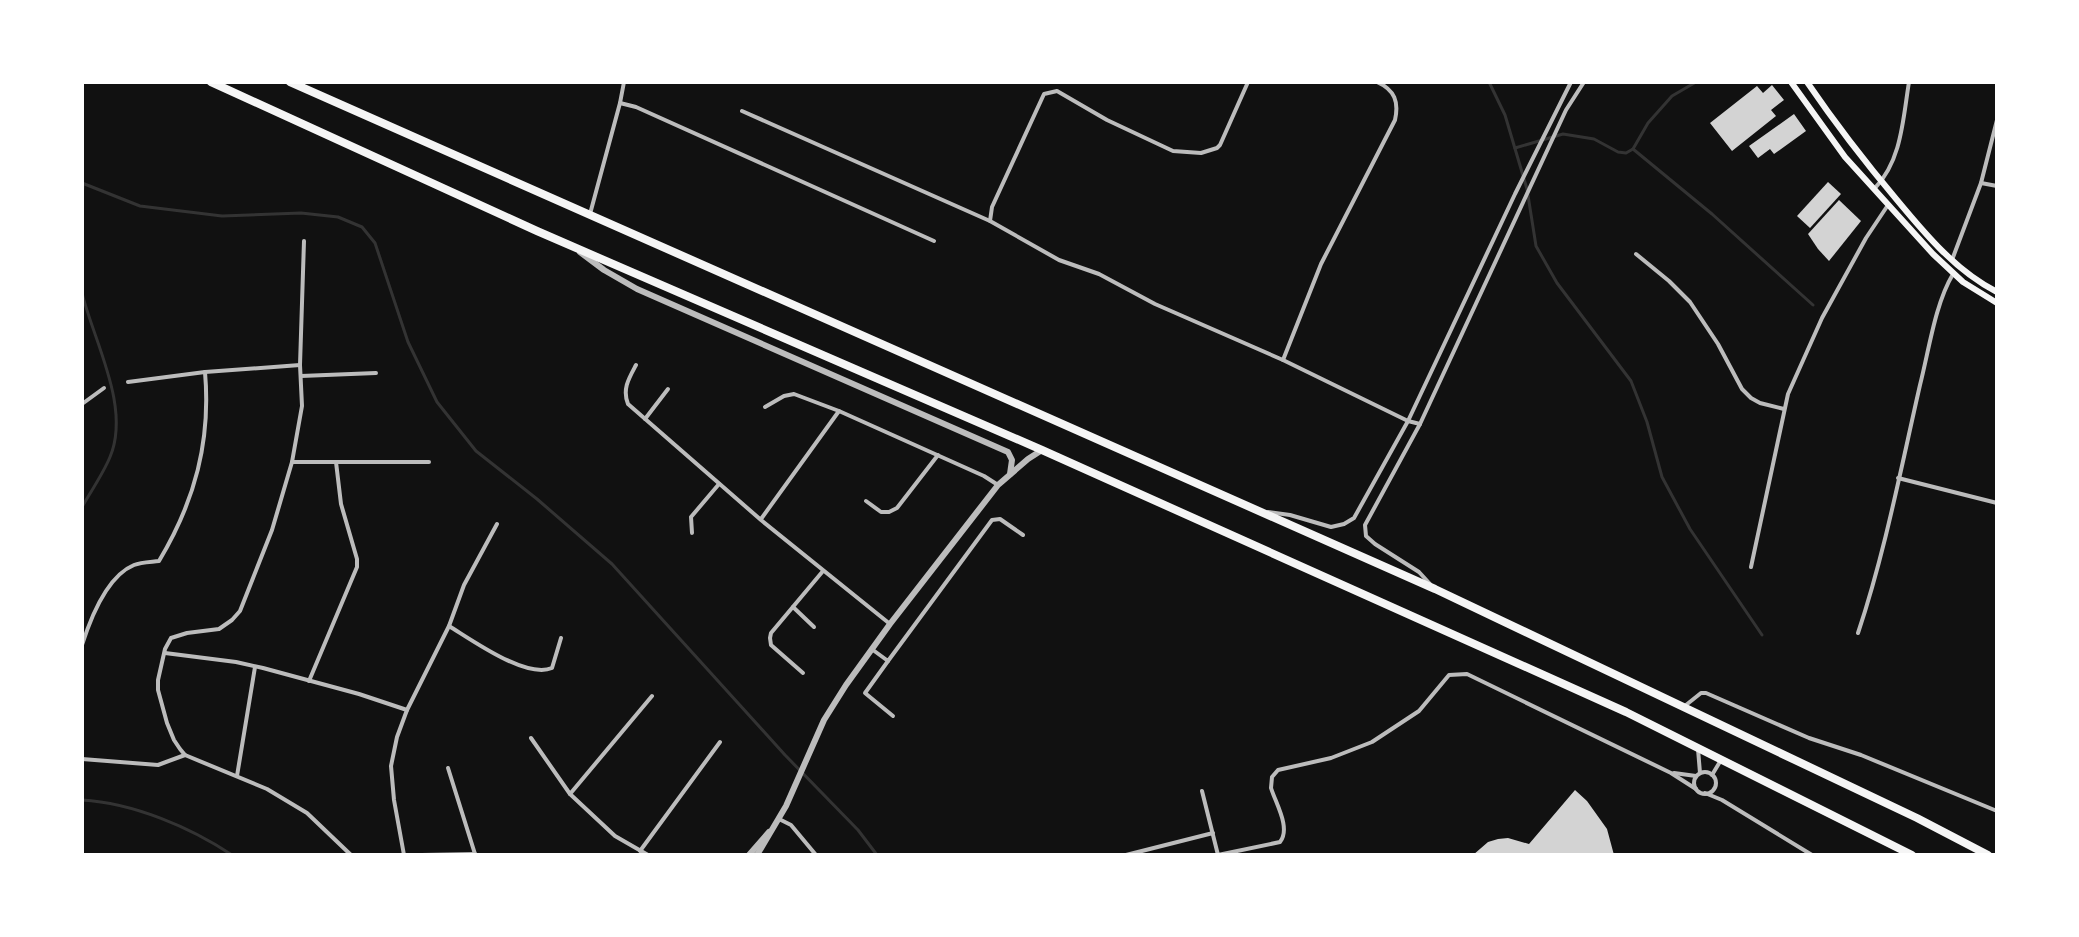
<svg xmlns="http://www.w3.org/2000/svg" width="2079" height="937" viewBox="0 0 2079 937" font-family="Rubik,sans-serif">
<style>
.lines{fill:none;stroke-linecap:round;stroke-linejoin:round}
.stream{stroke:#333;stroke-width:3}
.building{fill:#d3d3d3}
.minor{stroke:#bcbcbc;stroke-width:4}
.tertiary{stroke:#bcbcbc;stroke-width:6}
.secondary{stroke:#f5f5f5;stroke-width:6}
.motorway{stroke:#f5f5f5;stroke-width:8}
</style>
<rect width="100%" height="100%" fill="#111"/>
<g class="lines">
<g class="stream">
<polyline points="1489,82 1505,115 1527,189 1536,246 1557,283 1631,381 1647,422 1662,477 1690,529 1762,635"/>
<polyline points="1515,148 1563,134 1594,139 1618,152 1626,153 1633,149 1648,123 1672,96 1696,82"/>
<polyline points="1633,149 1712,214 1813,305"/>
<polyline points="82,183 140,206 222,216 301,213 338,217 362,227 375,243 408,342 437,402 476,451 537,499 612,564 785,755 858,830 877,855"/>
<polyline points="82,197 83,185"/>
<path d="M82,293C94,342 131,407 110,457C103,474 91,491 82,507"/>
<path d="M82,800C133,803 190,827 232,855"/>
</g>
</g>
<g class="building">
<polygon points="1772,85 1784,100 1771,110 1776,116 1732,151 1710,123 1757,86 1763,93"/>
<polygon points="1794,114 1806,131 1774,154 1770,149 1758,158 1749,146"/>
<polygon points="1828,182 1841,194 1810,228 1797,216"/>
<polygon points="1839,200 1861,221 1829,261 1818,249 1808,234"/>
<polygon points="1575,790 1587,801 1607,829 1614,855 1473,855 1488,842 1498,839 1508,838 1529,844"/>
</g>
<g class="lines">
<g class="minor">
<polyline points="1248,82 1220,145 1217,148 1201,153 1173,151 1107,120 1057,91 1044,94 992,207 990,221 1059,260 1099,274 1155,304 1283,360 1408,421 1420,424"/>
<polyline points="620,103 636,107 934,241"/>
<polyline points="742,111 990,221"/>
<polyline points="1981,183 1997,186"/>
<path d="M1875,188C1902,160 1903,118 1909,82"/>
<polyline points="590,214 620,103 624,82"/>
<polyline points="304,241 300,365 302,406 292,462 272,530 240,611 232,620 219,629 187,633 171,638 165,649 158,680 158,690 167,723 174,740 180,749 185,755 267,789 307,813 351,855"/>
<polyline points="1636,254 1669,281 1690,302 1718,344 1742,389 1751,398 1760,403 1784,409"/>
<polyline points="1952,260 1981,183 1997,120"/>
<path d="M1283,360L1321,264L1395,120C1399,102 1395,90 1377,82"/>
<path d="M636,365C629,378 622,389 628,404L761,520L890,624"/>
<polyline points="301,376 376,373"/>
<polyline points="128,382 205,372 300,365"/>
<polyline points="82,404 104,388"/>
<polyline points="765,407 784,396 794,394 839,411 984,476 998,485"/>
<polyline points="645,419 668,389"/>
<polyline points="292,462 429,462"/>
<polyline points="1898,478 1997,503"/>
<polyline points="866,501 881,512 889,512 897,508 938,455"/>
<polyline points="1268,512 1290,515 1331,527 1344,524 1354,518 1408,421 1515,194 1571,82"/>
<polyline points="761,519 839,411"/>
<polyline points="692,533 691,517 719,484"/>
<polyline points="1751,567 1788,394 1822,318 1866,238 1888,205"/>
<polyline points="1430,584 1419,572 1375,544 1366,536 1365,525 1420,424 1566,110 1584,82"/>
<polyline points="793,607 814,627"/>
<path d="M449,626C472,640 526,679 552,668L561,638"/>
<path d="M1858,633C1885,552 1901,468 1920,385C1929,350 1935,304 1953,274"/>
<path d="M82,645C90,620 107,576 134,565C141,562 151,562 159,561C195,501 211,441 205,372"/>
<polyline points="873,650 888,661 992,520 1000,519 1023,535"/>
<polyline points="165,653 236,662 263,668 359,694 407,710"/>
<polyline points="888,661 865,693 893,716"/>
<polyline points="803,673 771,645 770,638 771,633 823,571"/>
<polyline points="309,681 357,567 357,559 341,504 336,462"/>
<polyline points="1686,705 1701,693 1706,693 1809,738 1861,755 1997,811"/>
<polyline points="531,738 570,794 615,836 648,855"/>
<polyline points="1698,749 1700,773"/>
<polyline points="82,759 158,765 185,755"/>
<polyline points="448,768 475,854"/>
<circle cx="1705" cy="783" r="11"/>
<polyline points="1674,773 1696,776"/>
<polyline points="1712,775 1721,760"/>
<polyline points="237,776 255,667"/>
<path d="M1202,791L1218,855L1280,842C1291,828 1276,804 1271,788L1272,777L1278,770L1331,758L1372,742L1419,711L1449,675L1467,674L1671,773L1696,789"/>
<polyline points="1705,793 1722,800 1812,855"/>
<polyline points="570,794 652,696"/>
<polyline points="779,819 791,825 816,855"/>
<polyline points="640,851 720,742"/>
<polyline points="404,855 394,800 391,766 397,737 407,710 449,626 464,585 497,524"/>
<polyline points="422,855 475,854"/>
<polyline points="1126,855 1213,833"/>
</g>
<g class="tertiary">
<polyline points="580,252 604,270 637,289 1008,452 1012,460 1010,474"/>
<polyline points="749,855 769,832"/>
<polyline points="757,855 786,806 824,720 846,685 890,624 998,485 1028,459 1042,450"/>
</g>
<g class="secondary">
<polyline points="1791,82 1845,157 1933,254 1963,282 1997,303"/>
<path d="M1807,82C1835,123 1865,162 1897,200C1926,235 1956,271 1997,292"/>
</g>
<g class="motorway">
<polyline points="211,82 537,231 1042,450 1626,712 1912,855"/>
<polyline points="290,82 1435,589 1917,818 1988,855"/>
</g>
</g>
<rect width="2079" height="937" fill="none" stroke="#ffffff" stroke-width="168"/>
</svg>
